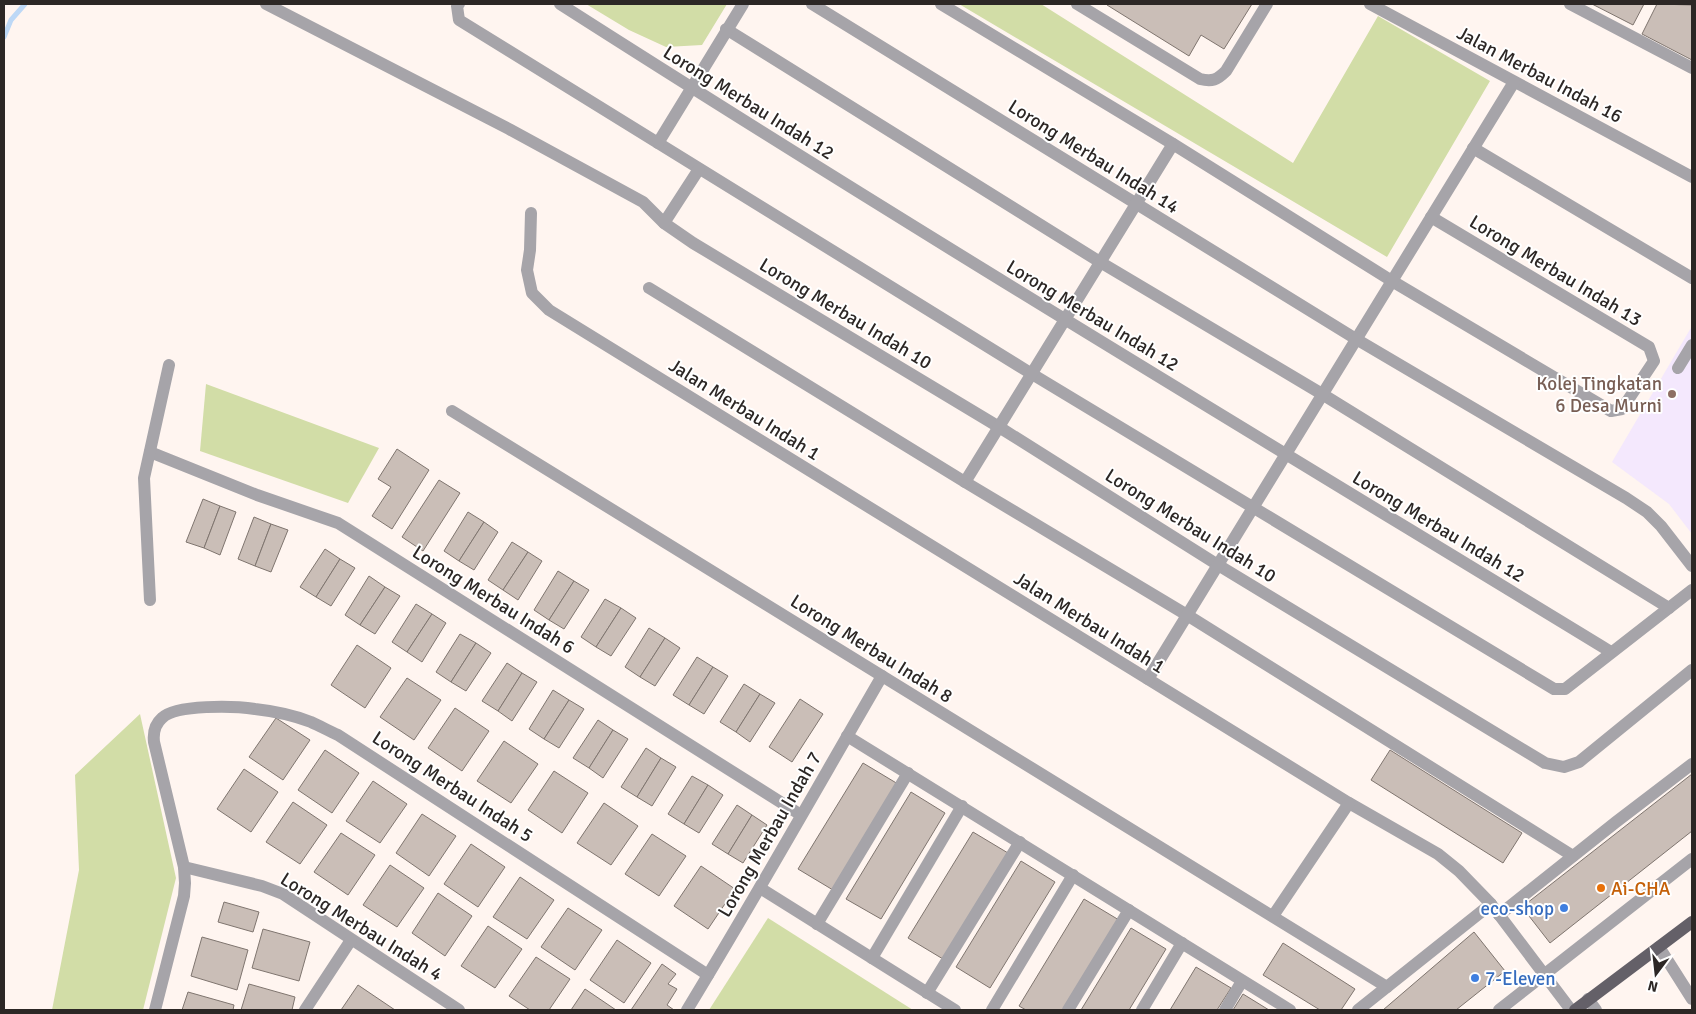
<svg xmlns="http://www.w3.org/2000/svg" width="1696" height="1014" viewBox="0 0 1696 1014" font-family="Signika,sans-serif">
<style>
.education{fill:#f4e8fd}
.green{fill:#d2dda7}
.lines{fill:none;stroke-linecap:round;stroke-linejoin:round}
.stream{stroke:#bdd8f6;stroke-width:5}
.building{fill:#cabeb7;stroke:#7f756f}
.minor{stroke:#a6a4a9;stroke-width:12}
.major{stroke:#646068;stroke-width:12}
.education-dot{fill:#8d6e63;stroke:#fff;stroke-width:2}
.food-dot{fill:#e8710a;stroke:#fff;stroke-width:2}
.shop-dot{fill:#3f7fe0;stroke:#fff;stroke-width:2}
.labels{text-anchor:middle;stroke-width:4;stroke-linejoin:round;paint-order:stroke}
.street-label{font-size:19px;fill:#2c2725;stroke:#fff}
.education-label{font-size:19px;fill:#785e54;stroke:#fff;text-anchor:end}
.food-label{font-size:19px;fill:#c56008;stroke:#fff;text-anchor:start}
.shop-label{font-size:19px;fill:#366cbe;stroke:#fff;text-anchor:end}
</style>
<rect width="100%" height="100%" fill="#fff5f0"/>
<polygon class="education" points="1692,326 1692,534 1669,504 1612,462"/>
<g class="green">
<polygon points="586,4 585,4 727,4 702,45 666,47 629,30"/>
<polygon points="959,4 1041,4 1293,163 1378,16 1490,81 1387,257"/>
<polygon points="206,384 379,448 348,503 200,451"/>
<polygon points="140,714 176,878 143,1010 52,1010 79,870 75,775"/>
<polygon points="768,918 913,1010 709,1010"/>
</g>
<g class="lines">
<polyline class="stream" points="4,37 11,20 25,4"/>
</g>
<g class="building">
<polygon points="1108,4 1252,4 1224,49 1201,35 1189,56 1107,5"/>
<polygon points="1592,4 1644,4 1633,25"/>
<polygon points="1657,4 1692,5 1692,60 1642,34"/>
<polygon points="397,449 429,470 392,529 372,516 391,487 378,479"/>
<polygon points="439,480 460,493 423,551 402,537"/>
<polygon points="203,499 220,506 204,548 186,542"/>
<polygon points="220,506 236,512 220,555 204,548"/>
<polygon points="468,512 484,522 459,561 444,551"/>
<polygon points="254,517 271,524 255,566 238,559"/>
<polygon points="484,522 498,532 474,570 459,561"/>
<polygon points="271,524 288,530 271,572 255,566"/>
<polygon points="512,542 528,552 503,590 488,580"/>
<polygon points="325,549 340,559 316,597 300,587"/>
<polygon points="528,552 542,561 518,600 503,590"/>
<polygon points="340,559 355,568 331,606 316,597"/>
<polygon points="558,571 574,581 549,620 534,610"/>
<polygon points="369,576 385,587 360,625 345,615"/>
<polygon points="574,581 589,590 564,629 549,620"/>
<polygon points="385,587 400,596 375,634 360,625"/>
<polygon points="605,599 621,608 596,647 581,637"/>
<polygon points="416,604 432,614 407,652 392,642"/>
<polygon points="621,608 636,618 611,656 596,647"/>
<polygon points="432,614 446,623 422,662 407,652"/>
<polygon points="649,628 665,638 640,677 625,667"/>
<polygon points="460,634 476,643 451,682 436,672"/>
<polygon points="665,638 680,648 655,686 640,677"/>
<polygon points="476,643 491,653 466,691 451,682"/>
<polygon points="357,645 391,668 365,708 331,685"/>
<polygon points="697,657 713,667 689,705 673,695"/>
<polygon points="507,663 522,673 498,711 482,701"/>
<polygon points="713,667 728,676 704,714 689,705"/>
<polygon points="522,673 537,682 512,721 498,711"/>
<polygon points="407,678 441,700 414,740 380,717"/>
<polygon points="744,684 760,694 736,732 720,722"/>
<polygon points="553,690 569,700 544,739 529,729"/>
<polygon points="760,694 775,703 750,742 736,732"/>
<polygon points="800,699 823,714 792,762 769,747"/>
<polygon points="569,700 584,709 559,748 544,739"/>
<polygon points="455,708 489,731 462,771 428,748"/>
<polygon points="276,718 310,740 283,780 249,757"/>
<polygon points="598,720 613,730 589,768 573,758"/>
<polygon points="613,730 628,739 603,778 589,768"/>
<polygon points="504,741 538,764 511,803 477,781"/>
<polygon points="646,748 661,758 637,797 621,787"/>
<polygon points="325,750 359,773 332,813 298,790"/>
<polygon points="1390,750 1522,833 1503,863 1371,780"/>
<polygon points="661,758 676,767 652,806 637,797"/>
<polygon points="863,763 898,784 833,890 798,869"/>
<polygon points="244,769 278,792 251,832 217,809"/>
<polygon points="554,771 588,793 562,833 528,810"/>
<polygon points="1692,774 1692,831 1550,943 1522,907"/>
<polygon points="692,776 708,785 684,824 668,814"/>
<polygon points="373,781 407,804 380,843 346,821"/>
<polygon points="708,785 723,795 699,833 684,824"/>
<polygon points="911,792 945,813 881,919 846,899"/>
<polygon points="293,802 327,825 300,864 266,842"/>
<polygon points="604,803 638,826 611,865 577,843"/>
<polygon points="737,805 752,815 728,854 712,844"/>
<polygon points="422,814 456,836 429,876 396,853"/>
<polygon points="752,815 767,825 743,863 728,854"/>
<polygon points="973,832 1008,853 943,959 908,938"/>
<polygon points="341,833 375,855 348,895 314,872"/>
<polygon points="652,834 686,856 659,896 625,874"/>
<polygon points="471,844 505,867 478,907 444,884"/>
<polygon points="1021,861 1055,882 990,988 956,967"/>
<polygon points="390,865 424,888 397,927 363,905"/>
<polygon points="701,866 735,889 708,929 674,906"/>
<polygon points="520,877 554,900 527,939 493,917"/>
<polygon points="438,893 472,916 445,956 412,933"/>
<polygon points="1084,899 1119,920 1063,1010 1026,1010 1019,1006"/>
<polygon points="224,902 259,912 253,932 218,922"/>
<polygon points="568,908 602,930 575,970 541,947"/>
<polygon points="488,926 522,949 495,988 461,966"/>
<polygon points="1131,928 1166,949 1129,1010 1081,1010"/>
<polygon points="263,929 310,942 299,981 252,968"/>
<polygon points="1474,932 1505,971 1456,1010 1383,1010"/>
<polygon points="202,937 248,950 237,990 191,976"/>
<polygon points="617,940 651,963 624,1003 590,980"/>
<polygon points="1283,943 1355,989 1341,1010 1320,1010 1263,975"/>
<polygon points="536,957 570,979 549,1010 530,1010 509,996"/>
<polygon points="662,964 676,974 668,984 677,989 667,1005 674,1010 631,1010"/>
<polygon points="1196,967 1231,988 1217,1010 1170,1010"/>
<polygon points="249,984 295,997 292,1010 241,1010"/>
<polygon points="358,985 395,1010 341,1010"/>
<polygon points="585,989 616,1010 571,1010"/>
<polygon points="188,992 234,1005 233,1010 182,1010"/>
<polygon points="1243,994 1269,1010 1233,1010"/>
</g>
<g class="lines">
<g class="minor">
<polyline points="266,4 509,129 643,202 664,223 693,243 999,427 1218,565 1545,763 1564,767 1579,762 1692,670"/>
<polyline points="459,4 457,6 459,20 1032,374 1554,689 1565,689 1692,590"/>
<path d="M560,4C907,226 1260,438 1611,652"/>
<polyline points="812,4 1356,339 1626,498 1647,512 1661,526 1692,566"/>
<polyline points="941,4 1173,144 1392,281 1611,411 1622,409 1654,361 1649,347 1431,217"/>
<path d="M1077,4L1200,79C1212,82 1217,80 1226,71L1267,4"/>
<polyline points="1370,4 1692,177"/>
<polyline points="1570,4 1692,68"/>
<polyline points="726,29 1100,262 1322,394 1669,608"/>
<polyline points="658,143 743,4"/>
<polyline points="1473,148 1692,278"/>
<polyline points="531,213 530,250 527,270 532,293 549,310 1349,803 1438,854 1459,871 1491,904 1571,1010"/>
<polyline points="664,223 699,169"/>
<polyline points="649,288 965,482 1187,615 1573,856"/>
<polyline points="1678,368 1692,345"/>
<polyline points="452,411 1387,987"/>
<polyline points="150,452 257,495 338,523 801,815"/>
<polyline points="965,482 1173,144"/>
<polyline points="150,600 144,478 169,365"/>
<polyline points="1148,679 1514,82"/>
<polyline points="847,736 1290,1010"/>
<polyline points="184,867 262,886 283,894 459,1010"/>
<polyline points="760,888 955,1010"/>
<polyline points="1499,915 1616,822 1692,764"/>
<polyline points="1273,916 1349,803"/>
<polyline points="817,924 908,773"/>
<polyline points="1659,947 1692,999"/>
<polyline points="872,958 962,806"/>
<polyline points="927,993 1020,842"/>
<polyline points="1588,999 1596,1010"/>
<path d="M155,1010L184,896L185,883L184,867L154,742C153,733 154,725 162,718C176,704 235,706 255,709C273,711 293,715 311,722C320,726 329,731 338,735L708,975"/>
<polyline points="305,1010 351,940"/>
<path d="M687,1010C754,900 817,788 882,676"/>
<polyline points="992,1010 1073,875"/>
<polyline points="1068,1010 1129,910"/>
<polyline points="1142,1010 1182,943"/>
<polyline points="1225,1010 1242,981"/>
<polyline points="1358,1010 1491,904"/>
<polyline points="1499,1010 1692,859"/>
</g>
<polyline class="major" points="1575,1010 1692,922"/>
</g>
<circle class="education-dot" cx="1672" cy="394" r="5"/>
<circle class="food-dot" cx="1601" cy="888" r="5"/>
<g class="shop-dot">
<circle cx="1564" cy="908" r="5"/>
<circle cx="1475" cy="978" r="5"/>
</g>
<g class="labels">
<g class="street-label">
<text transform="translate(1540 74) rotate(28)" y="7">Jalan Merbau Indah 16</text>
<text transform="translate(749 102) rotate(32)" y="7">Lorong Merbau Indah 12</text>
<text transform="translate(1094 156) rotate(32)" y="7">Lorong Merbau Indah 14</text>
<text transform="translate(1556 270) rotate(31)" y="7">Lorong Merbau Indah 13</text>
<text transform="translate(846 313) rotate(31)" y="7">Lorong Merbau Indah 10</text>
<text transform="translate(1093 315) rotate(31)" y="7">Lorong Merbau Indah 12</text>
<text transform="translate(745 409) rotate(32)" y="7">Jalan Merbau Indah 1</text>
<text transform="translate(1191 525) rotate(32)" y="7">Lorong Merbau Indah 10</text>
<text transform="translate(1439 526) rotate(31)" y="7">Lorong Merbau Indah 12</text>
<text transform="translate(494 599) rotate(32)" y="7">Lorong Merbau Indah 6</text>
<text transform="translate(1090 622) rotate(32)" y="7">Jalan Merbau Indah 1</text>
<text transform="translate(872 648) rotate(32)" y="7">Lorong Merbau Indah 8</text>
<text transform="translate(453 786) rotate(33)" y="7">Lorong Merbau Indah 5</text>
<text transform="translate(769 834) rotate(-60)" y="7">Lorong Merbau Indah 7</text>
<text transform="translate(362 926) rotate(32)" y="7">Lorong Merbau Indah 4</text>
</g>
<g class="education-label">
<text x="1662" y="390">Kolej Tingkatan<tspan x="1662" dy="22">6 Desa Murni</tspan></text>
</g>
<g class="food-label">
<text x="1611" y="895">Ai-CHA</text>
</g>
<g class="shop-label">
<text x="1554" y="915">eco-shop</text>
<text x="1485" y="985" text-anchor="start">7-Eleven</text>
</g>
</g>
<rect width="1696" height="1014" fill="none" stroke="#2c2725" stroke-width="10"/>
<g transform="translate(1656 974) rotate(195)" stroke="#ffffff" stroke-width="4" paint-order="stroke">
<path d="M0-4L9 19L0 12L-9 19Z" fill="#2c2725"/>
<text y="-8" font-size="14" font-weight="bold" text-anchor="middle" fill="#2c2725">N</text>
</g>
</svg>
